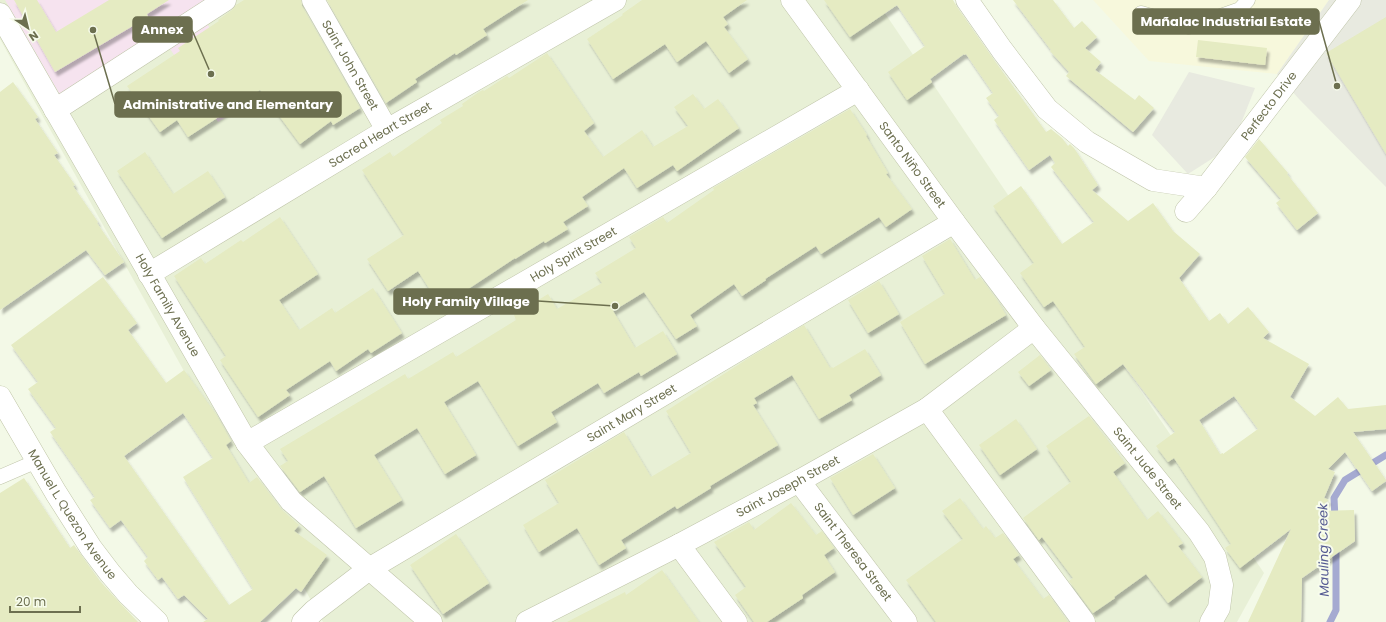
<svg xmlns="http://www.w3.org/2000/svg" width="1386" height="622" viewBox="0 0 1386 622" font-family="Poppins,sans-serif">
<style>
.residential{fill:#e8f0d6}
.commercial{fill:#f7f8dc}
.industrial{fill:#e8eae0}
.education{fill:#f6e3ef}
.lines{fill:none;stroke-linecap:round;stroke-linejoin:round}
.stream{stroke:#a5aad1;stroke-width:7}
.building{fill:#e5ebc2;fill-rule:evenodd;filter:url(#shadow)}
.service-casing{stroke:#bfc4a9;stroke-width:15}
.minor-casing{stroke:#bfc4a9;stroke-width:23}
.secondary-casing{stroke:#bfc5a6;stroke-width:23}
.service{stroke:#fff;stroke-width:14}
.minor{stroke:#fff;stroke-width:22}
.secondary{stroke:#fff;stroke-width:22}
.labels{text-anchor:middle;stroke-width:4;stroke-linejoin:round;paint-order:stroke}
.street-label{font-size:12px;fill:#6c6f4f;stroke:#f7fcec}
.water-label{font-size:13px;font-style:italic;fill:#565b93;stroke:#f7fcec}
.leader{fill:none;stroke:#6c6f4f;stroke-width:1.5}
.callout-dot{fill:#6c6f4f;stroke:#f7fcec;stroke-width:1.5}
.callout{fill:#6c6f4f;stroke:#6c6f4f;stroke-width:1.5}
.callout-label{font-size:13px;text-anchor:middle;font-weight:bold;fill:#fff}
</style>
<defs>
<filter id="shadow"><feDropShadow dx="2.5" dy="4.5" stdDeviation="1" flood-color="#0004"/></filter>
</defs>
<rect width="100%" height="100%" fill="#f3f9e7"/>
<polygon class="residential" points="0,0 876,0 1264,573 1237,622 323,622 0,39"/>
<polygon class="commercial" points="1093,0 1329,0 1277,74 1149,61"/>
<g class="industrial">
<polygon points="1329,0 1386,0 1386,187 1299,99 1277,74"/>
<polygon points="1189,72 1255,88 1232,146 1188,174 1152,135"/>
</g>
<polygon class="education" points="5,0 207,0 197,7 253,100 218,122 159,32 60,95"/>
<g class="lines">
<g class="stream">
<polyline points="1335,519 1334,498 1345,480 1386,455"/>
<polyline points="1330,622 1336,610 1336,545"/>
</g>
</g>
<g class="building">
<polygon points="14,0 37,0 56,32 109,0 169,0 147,14 148,17 55,72"/>
<polygon points="244,0 301,0 302,6 360,108 333,125 331,121 300,144 260,90 188,137 177,120 160,132 127,86 180,51 178,48 219,21 218,20 232,10 236,5"/>
<polygon points="327,0 528,0 483,29 487,35 456,55 455,53 415,79 417,82 386,103"/>
<polygon points="642,0 747,0 723,17 728,24 724,27 748,59 729,73 706,41 677,62 665,44 613,79 587,39 623,15 622,14"/>
<path d="M824,0H953L957,7L992,57L1046,132L1051,129L1062,138L1068,146L1070,144L1074,148L1098,185L1092,190L1128,221L1153,203L1173,231L1200,254L1179,278L1209,321L1220,313L1228,324L1248,307L1269,332L1263,338L1309,364L1290,397L1315,416L1338,397L1348,409L1386,405V429L1353,432L1386,480V481L1372,491L1345,452L1328,469L1335,472L1324,498L1329,500L1321,506L1319,511L1354,510L1355,541L1302,578L1301,622H1248L1291,529L1240,568L1225,548L1231,544L1174,458L1168,462L1156,446L1175,432L1123,364L1096,384L1074,354L1085,347L1053,301L1044,307L1020,273L1034,263L993,206L1021,186L1062,244L1094,222L1051,167L1055,163L1050,155L1029,170L994,120L999,116L986,98L993,93L966,54L964,55V54L930,79L932,82L907,100L888,72L925,46L897,5L850,37ZM1234,396L1258,429L1223,454V453L1220,454L1199,420Z"/>
<polygon points="1013,0 1053,0 1074,28 1082,21 1097,37 1085,48 1101,62 1095,70 1135,100 1139,95 1154,108 1133,132 1066,76 1069,72 1050,51 1051,50"/>
<polygon points="1386,17 1386,154 1326,53"/>
<polygon points="1198,40 1267,48 1265,65 1196,57"/>
<polygon points="547,53 594,123 584,131 603,157 642,130 653,147 688,126 674,107 693,94 704,109 718,99 739,128 677,171 673,165 637,188 624,168 582,197 588,206 563,222 568,229 545,243 544,241 515,259 515,258 441,307 418,271 388,291 367,259 404,235 362,170 390,152 393,157 442,123 440,120 463,106 462,104 479,92 483,90 484,91 507,76 509,78"/>
<polygon points="13,82 38,117 35,119 58,153 54,155 75,185 73,186 98,222 97,223 124,262 105,275 86,250 0,310 0,92"/>
<polygon points="850,109 867,135 866,136 888,173 886,174 912,209 886,227 879,217 821,254 816,246 765,279 766,280 742,296 734,284 690,315 697,326 676,339 644,292 613,311 635,348 663,331 677,354 641,376 639,372 604,393 598,383 551,412 557,422 518,446 478,381 444,402 476,455 445,474 417,428 374,455 402,500 356,528 324,476 300,492 280,466 288,461 280,449 405,374 408,379 453,352 456,357 516,320 514,315 548,294 557,309 602,283 595,273 636,248 629,237 663,217 667,223 714,190 713,188"/>
<polygon points="1259,139 1288,173 1287,174 1318,213 1297,230 1276,203 1281,199 1245,157"/>
<polygon points="145,152 173,194 208,171 225,197 162,238 117,171"/>
<polygon points="280,217 318,274 279,300 299,330 332,308 335,313 373,288 402,333 371,353 368,349 336,371 330,361 286,390 290,395 258,417 220,360 226,356 174,276 201,258 205,264 241,240 243,242"/>
<polygon points="950,239 975,280 980,277 997,300 1006,315 925,364 900,322 945,294 922,256"/>
<path d="M103,277L137,323L128,330L166,383L184,370L216,414L231,441L226,445L249,483L257,477L281,509L299,525L294,531L327,555L301,592L296,588L260,622H203L208,619L184,595L178,599L162,577L158,580L144,561L148,557L121,520L110,528L90,500L95,497L50,432L56,428L28,389L38,382L11,345ZM183,413L213,458L183,477L253,589L229,605L124,456Z"/>
<polygon points="879,281 899,314 868,333 848,300"/>
<polygon points="804,325 830,368 832,367 833,368 865,349 881,375 849,395 852,400 819,419 792,375 754,398 757,403 753,405 778,445 710,486 711,488 677,509 675,506 621,540 626,548 599,565 577,528 539,552 523,525 559,503 545,480 624,432 651,477 691,453 666,411 752,356"/>
<polygon points="1040,355 1051,370 1029,386 1018,372"/>
<polygon points="1089,416 1125,463 1113,472 1147,520 1158,511 1183,543 1178,546 1202,577 1168,603 1146,574 1114,597 1115,598 1093,613 1069,581 1073,578 1042,537 1039,540 1023,518 1071,482 1046,446"/>
<polygon points="1016,419 1037,449 1000,475 979,445"/>
<polygon points="873,454 895,488 853,515 830,478"/>
<polygon points="24,478 70,548 74,545 100,581 119,602 138,622 0,622 0,493"/>
<polygon points="960,498 983,529 986,526 995,538 1003,533 1019,555 1013,559 1043,599 1049,595 1068,622 936,622 906,580 963,539 942,511"/>
<polygon points="791,503 816,535 822,531 834,548 824,555 835,572 802,595 803,598 767,622 754,622 735,595 746,587 714,542 749,522 754,530"/>
<polygon points="456,534 489,583 443,614 410,565"/>
<polygon points="662,570 699,622 567,622 625,592 626,595"/>
</g>
<g class="lines">
<g class="service-casing">
<g id="service">
<polyline points="1141,13 1189,27 1240,9 1248,0"/>
<polyline points="0,477 37,461"/>
</g>
</g>
<g class="minor-casing">
<g id="minor">
<path id="s1" d="M313,0L387,130"/>
<path id="s2" d="M792,0L954,222L1034,328L1199,532L1215,557L1222,585L1219,608L1211,622"/>
<polyline points="967,0 1002,50 1047,109 1087,142 1153,180 1206,188"/>
<path id="s3" d="M0,14L247,443L291,501L431,622"/>
<polyline points="55,110 225,0"/>
<path id="s4" d="M1186,211L1206,188L1350,0"/>
<path id="s5" d="M149,274L387,130L615,0"/>
<polyline points="927,409 1084,622"/>
<path id="s6" d="M247,443L858,90"/>
<path id="s7" d="M799,481L906,622"/>
<polyline points="679,545 736,622"/>
<path id="s8" d="M303,622L314,611L369,569L954,222"/>
<path id="s9" d="M527,622L679,545L799,481L927,409L1034,328"/>
</g>
</g>
<g class="secondary-casing">
<g id="secondary">
<path id="s10" d="M0,397L56,493L91,548L110,573L128,594L157,622"/>
</g>
</g>
<use href="#service" class="service"/>
<use href="#minor" class="minor"/>
<use href="#secondary" class="secondary"/>
</g>
<g class="labels">
<g class="street-label">
<text dy="4" stroke="none"><textPath href="#s1" startOffset="75">Saint John Street</textPath></text>
<text dy="4" stroke="none"><textPath href="#s4" startOffset="134">Perfecto Drive</textPath></text>
<text dy="4" stroke="none"><textPath href="#s5" startOffset="270">Sacred Heart Street</textPath></text>
<text dy="4" stroke="none"><textPath href="#s2" startOffset="204">Santo Niño Street</textPath></text>
<text dy="4" stroke="none"><textPath href="#s6" startOffset="377">Holy Spirit Street</textPath></text>
<text dy="4" stroke="none"><textPath href="#s3" startOffset="336">Holy Family Avenue</textPath></text>
<text dy="4" stroke="none"><textPath href="#s8" startOffset="390">Saint Mary Street</textPath></text>
<text dy="4" stroke="none"><textPath href="#s2" startOffset="588">Saint Jude Street</textPath></text>
<text dy="4" stroke="none"><textPath href="#s9" startOffset="294">Saint Joseph Street</textPath></text>
<text dy="4" stroke="none"><textPath href="#s10" startOffset="138">Manuel L. Quezon Avenue</textPath></text>
<text dy="4" stroke="none"><textPath href="#s7" startOffset="89">Saint Theresa Street</textPath></text>
</g>
<g class="water-label">
<text transform="translate(1323 550) rotate(-91)" y="5">Mauling Creek</text>
</g>
</g>
<path class="leader" d="M1337 86L1319 21M211 74L192 30M93 30L115 104M615 306L538 301"/>
<g class="callout-dot">
<circle cx="1337" cy="86" r="4"/>
<circle cx="211" cy="74" r="4"/>
<circle cx="93" cy="30" r="4"/>
<circle cx="615" cy="306" r="4"/>
</g>
<g class="callout">
<rect x="1133" y="9" width="186" height="25" rx="4"/>
<rect x="133" y="17" width="59" height="25" rx="4"/>
<rect x="115" y="92" width="226" height="25" rx="4"/>
<rect x="394" y="289" width="144" height="25" rx="4"/>
</g>
<g class="callout-label">
<text x="1226" y="26">Mañalac Industrial Estate</text>
<text x="162" y="34">Annex</text>
<text x="228" y="109">Administrative and Elementary</text>
<text x="466" y="306">Holy Family Village</text>
</g>
<g transform="translate(28 28) rotate(145)" stroke="#f7fcec" stroke-width="3" paint-order="stroke">
<path d="M0-3L7 15L0 10L-7 15Z" fill="#6c6f4f"/>
<text y="-6" font-size="11" font-weight="bold" text-anchor="middle" fill="#6c6f4f">N</text>
</g>
<path d="M10 606v6h70v-6" fill="none" stroke="#6c6f4f" stroke-width="2"/>
<text x="16" y="606" font-size="12" fill="#6c6f4f" stroke="#f7fcec" stroke-width="3" paint-order="stroke">20 m</text>
</svg>
